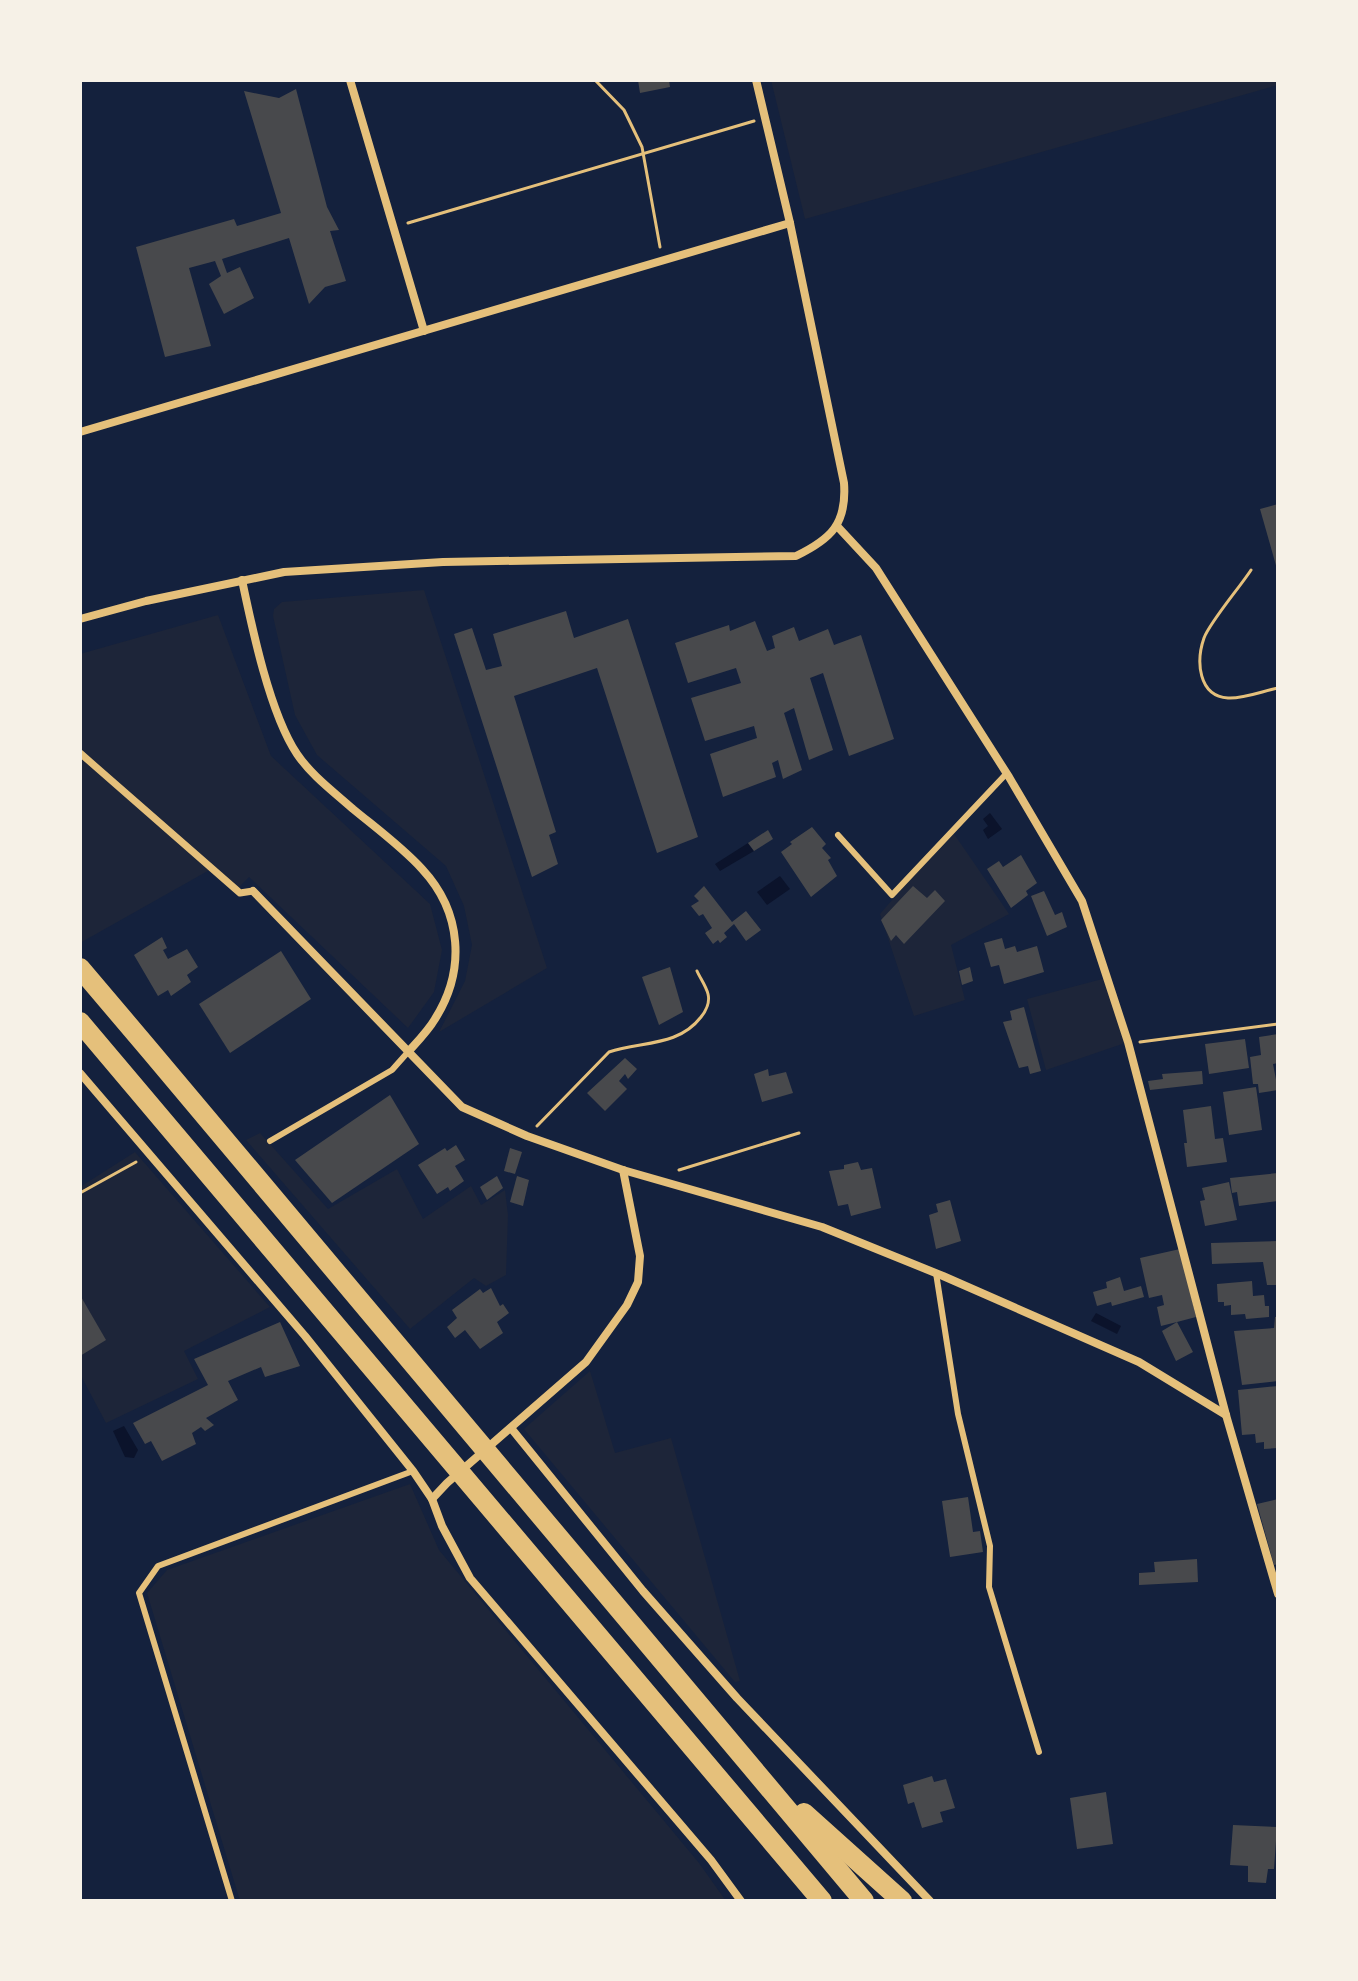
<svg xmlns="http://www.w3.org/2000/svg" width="1358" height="1981" viewBox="0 0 1358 1981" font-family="'Fira Sans Condensed',sans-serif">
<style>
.green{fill:#1d2539}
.water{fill:#0b132b}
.building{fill:#48494c}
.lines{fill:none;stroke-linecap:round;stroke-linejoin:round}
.path{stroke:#e5c07b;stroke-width:3}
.service{stroke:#e5c07b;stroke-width:6}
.pedestrian{stroke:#e5c07b;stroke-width:7}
.minor{stroke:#e5c07b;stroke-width:8}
.trunk{stroke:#e5c07b;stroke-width:20}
</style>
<rect width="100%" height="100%" fill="#14213d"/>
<g class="green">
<polygon points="771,80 1278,80 1278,85 805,219"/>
<polygon points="424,590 547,968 439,1032 465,981 472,945 464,906 446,866 317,755 295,715 273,616 274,609 282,602"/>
<polygon points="218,615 271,756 430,904 442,950 434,992 408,1028 249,877 235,891 213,868 80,943 80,654"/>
<polygon points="952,831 1009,914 951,945 965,1000 914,1016 880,914"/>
<polygon points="1106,978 1128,1042 1046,1070 1027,999"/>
<polygon points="260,1133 328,1209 397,1169 423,1219 471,1186 481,1205 505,1190 508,1215 506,1275 486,1286 474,1278 410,1329 246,1140"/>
<polygon points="135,1152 270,1307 184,1351 198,1379 106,1423 80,1374 80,1187"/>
<polygon points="590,1371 615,1453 671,1438 740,1681 735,1682 524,1429"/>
<polygon points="410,1484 439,1550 699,1863 726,1901 240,1901 147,1593 167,1570"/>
</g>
<g class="water">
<polygon points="990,813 1002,829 988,839 983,830 988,826 983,819"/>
<polygon points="748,843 754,851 720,871 715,864"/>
<polygon points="780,876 790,889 767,905 757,892"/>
<polygon points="1096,1313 1121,1326 1117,1334 1091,1321"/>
<polygon points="124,1426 138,1450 134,1458 125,1457 113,1431"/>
</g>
<g class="building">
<polygon points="638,80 669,80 670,87 640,93"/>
<polygon points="296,89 327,207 339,230 330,231 346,281 325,287 309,304 289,238 222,259 227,273 240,267 254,298 224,314 209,284 221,276 215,261 189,268 211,346 165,357 136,247 234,219 237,226 281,213 244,91 279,98"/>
<polygon points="1278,504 1278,569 1277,569 1260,509"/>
<polygon points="566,611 574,638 628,619 698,837 657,853 597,668 514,696 556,832 549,835 558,864 532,877 454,634 472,628 486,670 502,666 493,634"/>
<polygon points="755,621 767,651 775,648 772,636 794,627 799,641 828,629 834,645 861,635 894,739 849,756 823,673 810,678 833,750 809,760 794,708 784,713 802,770 783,779 778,760 772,763 776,777 723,797 710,754 757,738 754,726 705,741 691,698 741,683 736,668 688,683 675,643 729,625 730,631"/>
<polygon points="812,827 826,844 822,848 831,858 828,860 837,876 811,897 781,852 792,844 790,842"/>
<polygon points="768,830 773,839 754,851 748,843"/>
<polygon points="1021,855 1037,883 1026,891 1028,895 1011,908 987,869 999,861 1003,867"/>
<polygon points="704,886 732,922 746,911 761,930 746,941 734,924 724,933 727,937 720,943 718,940 713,944 705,933 712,928 703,914 699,916 691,906 699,901 694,896"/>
<polygon points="913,886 927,898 935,890 945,901 904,944 896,935 891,941 881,920"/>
<polygon points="1044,891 1055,915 1062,912 1067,927 1047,936 1031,896"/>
<polygon points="162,937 167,948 163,950 168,959 187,949 198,967 187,975 191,982 171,996 168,990 158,996 134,955"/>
<polygon points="1002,938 1005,949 1015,946 1017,952 1037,946 1044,972 1004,984 999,965 991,967 984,943"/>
<polygon points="281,951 311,999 230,1053 199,1004"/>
<polygon points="670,967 683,1012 659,1025 642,977"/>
<polygon points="970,967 973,981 962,985 959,971"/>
<polygon points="1024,1007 1041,1071 1030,1074 1028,1066 1019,1068 1003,1022 1012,1020 1010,1011"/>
<polygon points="1278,1034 1278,1063 1273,1064 1278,1090 1259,1093 1258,1084 1253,1084 1250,1057 1261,1055 1259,1037"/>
<polygon points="1245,1039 1249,1068 1209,1074 1205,1044"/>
<polygon points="625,1058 637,1069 628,1079 625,1074 619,1081 627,1089 605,1111 587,1093"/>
<polygon points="768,1069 769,1076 786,1072 793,1093 762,1102 754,1074"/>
<polygon points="1202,1071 1203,1084 1150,1090 1148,1081 1163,1079 1162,1074"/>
<polygon points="1256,1087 1262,1130 1229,1135 1223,1092"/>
<polygon points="390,1095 419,1144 332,1203 295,1160"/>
<polygon points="1211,1106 1215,1139 1223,1138 1227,1162 1187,1167 1184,1143 1187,1143 1183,1110"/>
<polygon points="456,1145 465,1160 455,1166 464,1181 450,1191 448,1187 437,1194 418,1165 445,1148 447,1151"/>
<polygon points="510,1148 522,1152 515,1174 504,1171"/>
<polygon points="858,1162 861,1170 872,1168 881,1208 851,1216 848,1204 838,1206 829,1171 844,1169 844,1165"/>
<polygon points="1278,1173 1278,1201 1239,1206 1237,1192 1232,1193 1230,1178"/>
<polygon points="497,1176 503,1188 487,1200 480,1187"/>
<polygon points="517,1176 529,1180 523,1206 510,1202"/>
<polygon points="1229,1182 1237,1220 1205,1226 1200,1201 1205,1200 1202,1188"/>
<polygon points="950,1200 961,1241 936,1249 929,1215 938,1212 936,1204"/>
<polygon points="1278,1241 1278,1285 1267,1285 1263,1262 1212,1264 1211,1243"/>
<polygon points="1180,1249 1196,1317 1177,1322 1193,1352 1176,1361 1162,1331 1177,1322 1161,1326 1157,1307 1164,1305 1162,1295 1149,1298 1140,1258"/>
<polygon points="1120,1277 1124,1291 1141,1286 1144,1297 1112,1306 1111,1302 1097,1306 1093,1292 1107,1288 1106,1282"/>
<polygon points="1252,1281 1253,1296 1264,1295 1265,1306 1269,1306 1269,1317 1246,1319 1245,1314 1231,1315 1231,1305 1224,1306 1224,1302 1218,1302 1217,1284"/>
<polygon points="491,1288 500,1306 503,1304 509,1313 497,1322 503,1333 480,1349 465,1330 455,1338 447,1327 457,1318 452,1310 480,1289 483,1293"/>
<polygon points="80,1295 106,1340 80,1356"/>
<polygon points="1275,1317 1278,1317 1278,1381 1242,1385 1234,1331 1274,1328"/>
<polygon points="280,1322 300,1366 265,1377 261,1367 228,1381 238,1400 206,1418 214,1425 205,1431 201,1427 192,1433 196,1444 162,1461 151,1441 145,1444 133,1423 208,1385 194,1359"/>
<polygon points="1278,1386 1278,1448 1264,1449 1264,1442 1256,1443 1255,1434 1242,1435 1238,1390"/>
<polygon points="968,1497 973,1532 980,1531 983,1552 950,1557 942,1501"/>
<polygon points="1278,1499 1278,1564 1274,1565 1257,1504"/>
<polygon points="1197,1559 1198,1582 1139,1585 1139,1573 1155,1572 1154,1562"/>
<polygon points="932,1776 934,1782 946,1779 955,1808 940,1812 943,1822 922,1828 914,1802 908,1804 903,1785"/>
<polygon points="1106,1792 1113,1844 1077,1849 1070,1798"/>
<polygon points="1233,1825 1277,1827 1274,1869 1268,1869 1266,1883 1248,1882 1248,1866 1230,1865"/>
</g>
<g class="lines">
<g class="path">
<polyline points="595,80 624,110 642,147 660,247"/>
<polyline points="408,223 754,121"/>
<path d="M1251,570C1240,587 1210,622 1204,638C1196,661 1198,696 1228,698C1243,699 1263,691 1278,688"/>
<polyline points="1140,1042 1278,1024"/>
<path d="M537,1126L609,1052C641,1041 678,1047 701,1017C706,1011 710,1002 708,994C706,986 700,978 697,971"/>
<polyline points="679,1170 799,1133"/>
<polyline points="80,1193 136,1162"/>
</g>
<g class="service">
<polyline points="838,835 892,895 1006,774"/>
<polyline points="270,1141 392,1070 408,1052"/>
<polyline points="936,1273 958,1414 990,1546 989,1587 1039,1752"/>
<polyline points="232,1901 139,1593 158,1566 413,1471"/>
</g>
<polyline class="pedestrian" points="80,753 240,893 253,891"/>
<g class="minor">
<polyline points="350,80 424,331"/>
<polyline points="80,432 790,223"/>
<polyline points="837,526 876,568 1009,777 1082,901 1128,1042 1226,1415 1278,1594"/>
<path d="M242,580C252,628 270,714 297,754C311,775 334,792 353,809C376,828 402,847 422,869C462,912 466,970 435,1019C428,1031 417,1042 408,1052"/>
<path d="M80,619L146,601L284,572L443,562L796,556C831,539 847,524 844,483L790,223L756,80"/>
<polyline points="253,891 462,1107 527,1136 623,1170 822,1227 943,1276 1139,1362 1226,1415"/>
<polyline points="80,1073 305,1336 413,1471 432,1499 442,1526 470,1578 711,1860 741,1901"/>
<polyline points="511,1428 643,1591 737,1698 930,1901"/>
<polyline points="432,1499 447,1483 586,1362 627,1305 638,1282 640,1256 623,1170"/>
</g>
<g class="trunk">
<path d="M80,968C343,1278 605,1589 864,1901"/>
<polyline points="80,1022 822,1901"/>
<polyline points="804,1813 902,1901"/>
</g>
</g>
<rect width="1358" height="1981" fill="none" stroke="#f6f1e7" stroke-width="164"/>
</svg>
